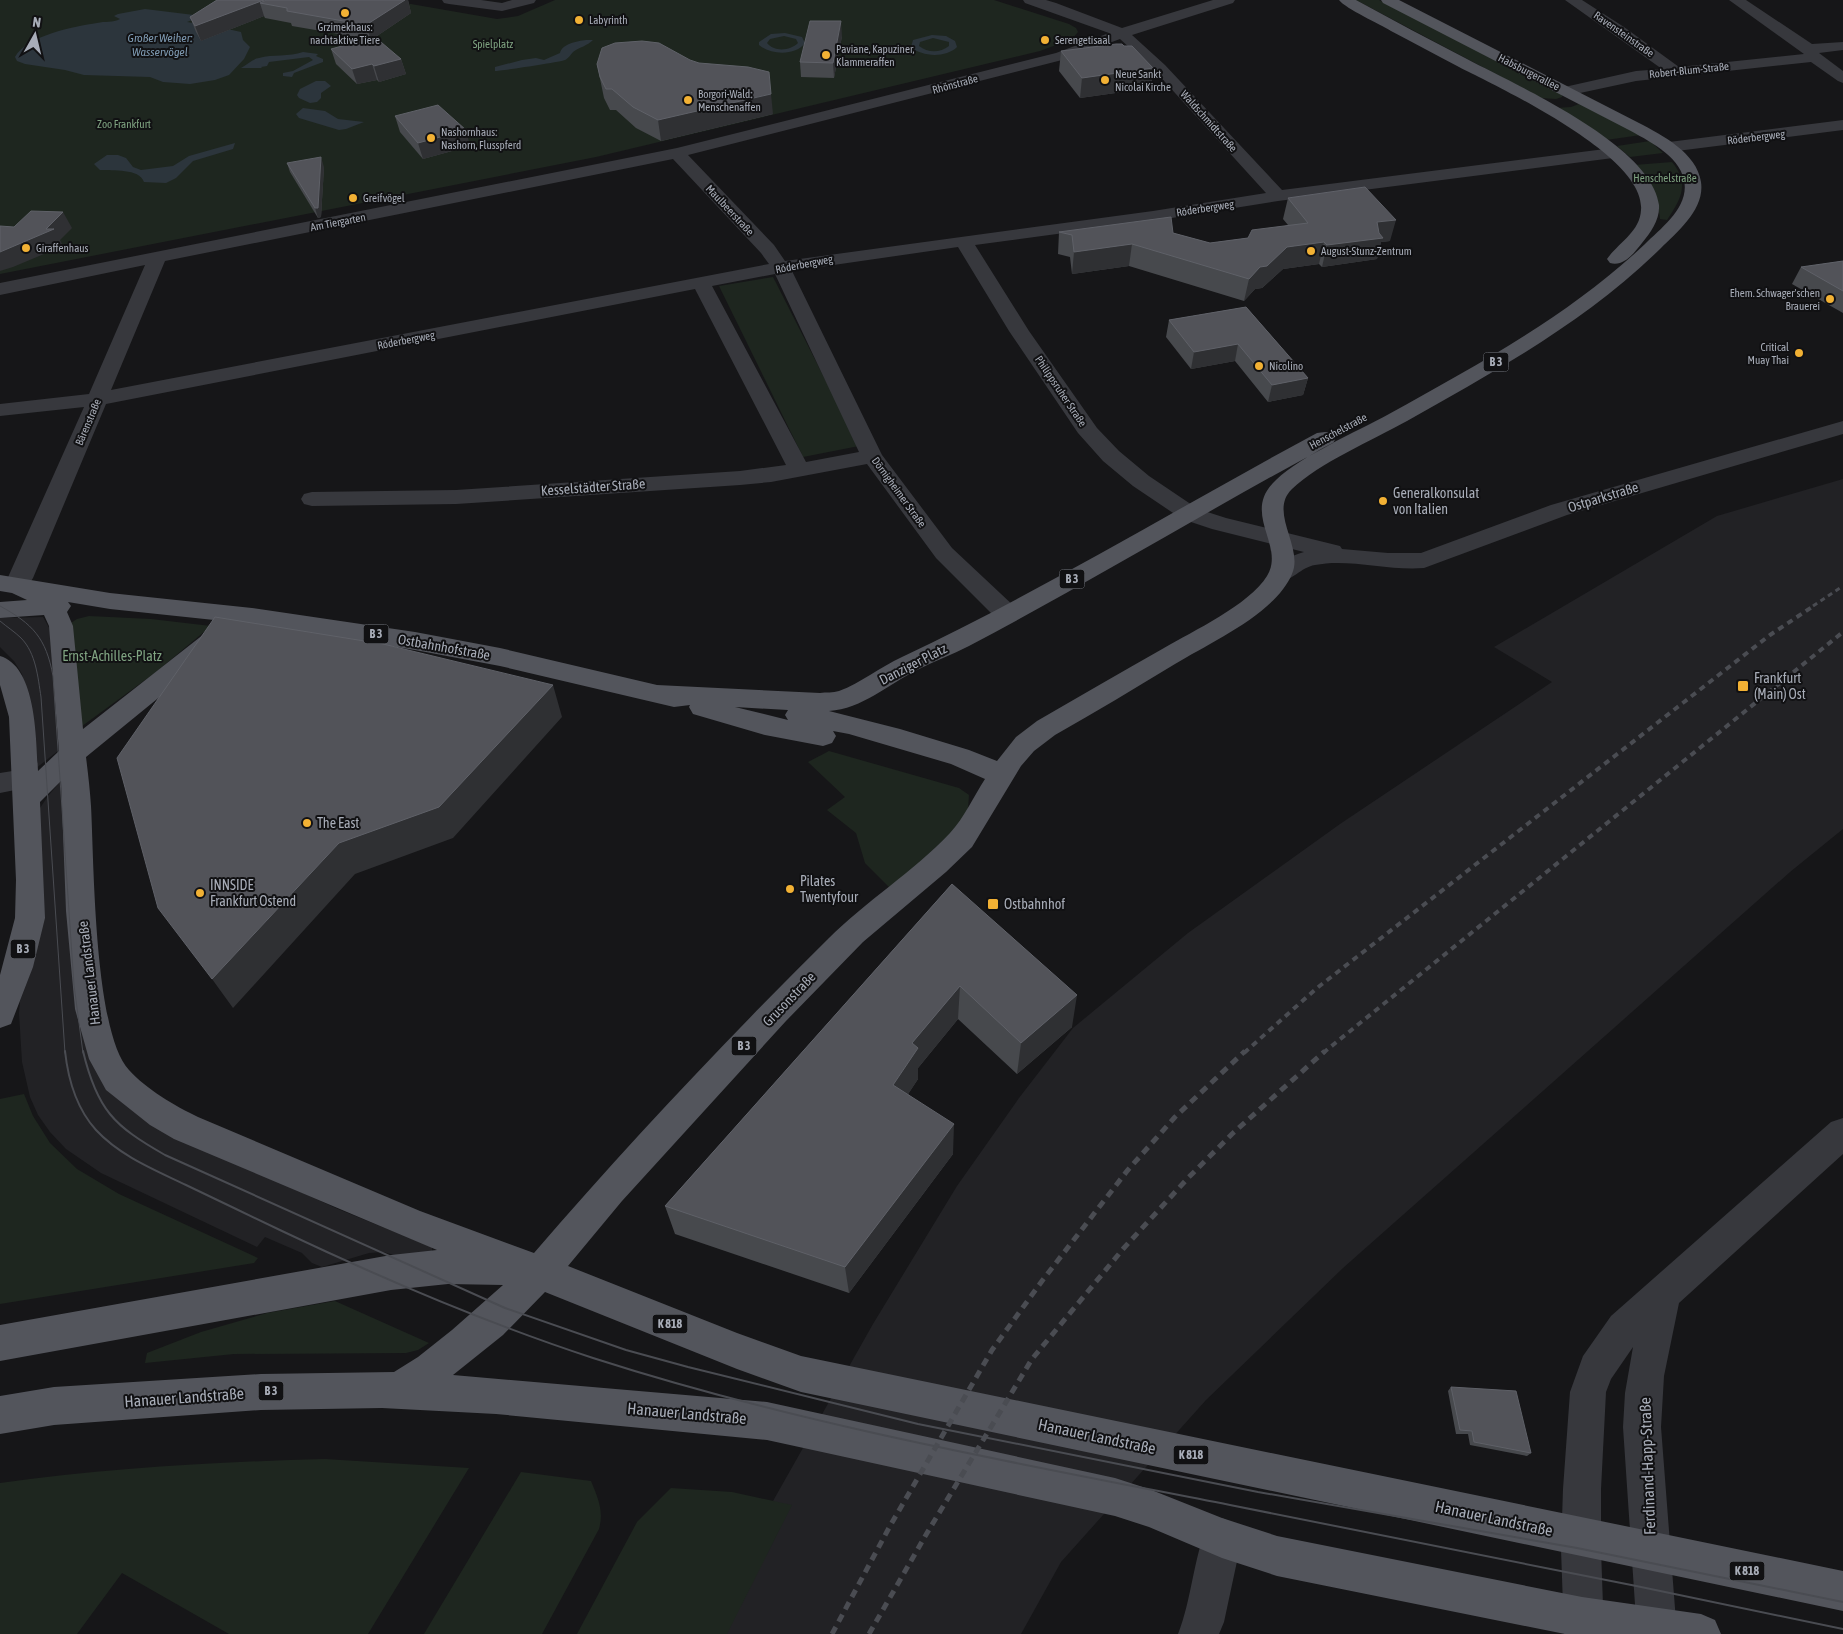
<svg xmlns="http://www.w3.org/2000/svg" width="1843" height="1634" viewBox="0 0 1843 1634" font-family="'Asap Condensed',sans-serif">
<style>
.built{fill:#222225}
.green{fill:#1e261f}
.water{fill:#2c353c;fill-rule:evenodd}
.lines{fill:none;stroke-linecap:round;stroke-linejoin:round}
.minor{fill:#37383d;fill-rule:evenodd}
.major{fill:#53555c;fill-rule:evenodd}
.tram-far1{stroke:#4a4c52;stroke-width:1}
.tram{stroke:#4a4c52;stroke-width:2}
.rail-far2{stroke:#4a4c52;stroke-width:3;stroke-dasharray:5 4;stroke-linecap:butt}
.rail-far1{stroke:#4a4c52;stroke-width:4;stroke-dasharray:6 5;stroke-linecap:butt}
.rail{stroke:#4a4c52;stroke-width:5;stroke-dasharray:8 6;stroke-linecap:butt}
.wall{fill:#47494d}
.shaded-wall{fill:#2f3033}
.building{fill:#525359;stroke:#5f6168}
.poi-dot{fill:#f2b134;stroke:#111113;stroke-width:2}
.labels{text-anchor:middle;stroke-width:4;stroke-linejoin:round;paint-order:stroke}
.far-poi-label{font-size:11px;fill:#a8adb8;stroke:#111113;text-anchor:start}
.far-street-label{font-size:11px;fill:#a8adb8;stroke:#111113}
.far-park-label{font-size:11px;fill:#7fa381;stroke:#111113}
.far-water-label{font-size:12px;font-style:italic;fill:#7f9bb3;stroke:#111113}
.shield{fill:#111113;stroke:#7b7e86;stroke-width:1}
.shield-label{font-size:12px;font-weight:bold;fill:#a8adb8}
.street-label{font-size:14px;fill:#a8adb8;stroke:#111113}
.poi-label{font-size:14px;fill:#a8adb8;stroke:#111113;text-anchor:start}
.park-label{font-size:14px;fill:#7fa381;stroke:#111113}
.near-street-label{font-size:16px;fill:#a8adb8;stroke:#111113}
</style>
<rect width="100%" height="100%" fill="#161618"/>
<g class="built">
<polygon points="1843,479 1843,829 1790,872 1343,1268 1206,1400 1061,1562 1021,1634 709,1634 773,1501 873,1324 957,1186 1019,1098 1073,1028 1188,933 1340,824 1552,682 1494,647 1717,516"/>
<polygon points="43,617 56,640 63,747 35,769 30,706 22,674 14,661 0,647 0,618"/>
<polygon points="65,776 85,1029 177,1135 338,1209 432,1247 432,1253 406,1258 383,1252 369,1253 322,1267 312,1263 302,1253 265,1237 257,1247 101,1173 66,1149 50,1132 38,1115 30,1097 22,1062 19,1013 20,1001 30,974 38,811 48,796"/>
</g>
<g class="green">
<polygon points="0,0 388,0 497,19 518,16 555,0 994,0 1069,24 1076,28 1078,32 1072,39 1040,51 596,157 0,274"/>
<polygon points="1356,0 1379,0 1554,88 1562,94 1562,97 1556,99 1541,98"/>
<polygon points="1579,104 1641,135 1606,140 1556,108 1571,107"/>
<polygon points="1650,141 1663,153 1630,157 1617,146"/>
<path d="M1672,162C1690,184 1681,199 1667,220L1660,219C1658,193 1653,183 1634,165Z"/>
<polygon points="773,277 859,446 803,457 719,286"/>
<polygon points="89,616 151,619 211,626 156,672 78,729 71,623 77,619"/>
<polygon points="829,751 959,788 969,795 968,809 961,824 891,889 865,863 856,833 827,810 845,797 808,762"/>
<polygon points="24,1094 33,1116 50,1143 77,1169 119,1194 258,1258 254,1263 0,1304 0,1099"/>
<polygon points="335,1301 429,1343 418,1350 406,1353 234,1354 145,1363 147,1353 201,1332 267,1313"/>
<path d="M325,1459L469,1468L368,1634H229L122,1573L77,1634H0V1483C109,1468 216,1462 325,1459Z"/>
<path d="M521,1472L591,1481C598,1498 604,1511 599,1529L542,1634H424Z"/>
<polygon points="671,1488 732,1492 792,1505 727,1634 577,1634 637,1522"/>
</g>
<g class="water">
<path d="M145,9L202,16L187,22L206,25L212,30H232L241,32L243,40L250,47L244,59L229,75L215,80L190,84L163,82L150,77L84,75L65,70L25,64L17,61L15,57C26,36 75,26 97,23C105,21 113,23 120,19L114,16L118,14Z"/>
<path d="M785,33L802,37L805,43C796,56 770,55 759,45V42L771,34ZM784,36L796,39L798,43C790,51 774,52 767,43L770,39Z"/>
<path d="M932,35L946,36L955,41L957,47C946,58 922,57 911,47L913,40ZM933,38L949,42V46C940,53 928,53 919,46L920,42Z"/>
<path d="M586,40H593C587,46 580,47 573,52C571,54 568,59 565,60C561,62 500,71 495,71V67L522,60L536,58L544,60L560,53C562,44 577,41 586,40Z"/>
<path d="M303,52L318,54L316,56L323,59V62L294,73L292,77L283,76V73L293,71L313,60L309,57L269,62L267,66L261,67L262,68H241C247,65 252,59 259,58C273,54 289,57 303,52Z"/>
<polygon points="316,81 325,81 331,86 321,93 321,98 317,102 310,103 299,98 297,95 300,89"/>
<polygon points="303,108 325,111 338,119 364,122 346,129 339,130 299,118 296,114"/>
<path d="M235,143L233,149L193,161L176,178L166,183L144,182C139,168 113,171 100,170L94,164L107,155H118L126,158L133,167L141,170L173,166L189,156Z"/>
</g>
<g class="lines">
<g class="minor">
<polygon points="442,0 481,0 502,3 512,0 536,0 534,3 502,11 449,4 444,3"/>
<path d="M1023,0H1046L1056,3L1122,28L1213,0H1235L1233,3L1132,35L1165,65L1282,190L1613,148L1619,149L1621,153L1619,157L1613,158L1278,201L1153,221L975,245L1029,331L1097,428L1119,451L1149,476L1198,509L1226,518L1340,546L1342,549L1388,553H1421L1551,505L1843,421V434L1567,515L1424,568C1388,571 1348,558 1315,565C1298,568 1291,585 1273,580L1269,574C1277,561 1291,556 1304,552L1212,529L1182,519L1133,486L1103,461L1078,433L1009,331L958,247L792,271L882,455L952,548L1016,608L1019,614L1016,620L1007,622L998,620L936,558L867,464L771,482L740,485L456,504L312,506L304,504L301,499L304,494L312,492L456,490L740,471L786,465L695,289L106,404L33,578L25,590L17,592L9,590L5,584L84,407L0,416V404L89,394L145,265L0,295V283L677,148L1056,53L1109,33L1025,3ZM1120,39L1155,71L1266,193L1153,211L785,261L774,245L688,155L1066,59ZM673,159L761,253L769,264L111,390L165,261ZM775,274L859,452L806,462L712,286Z"/>
<polygon points="1565,0 1582,0 1624,27 1679,67 1804,54 1729,0 1746,0 1812,44 1843,42 1843,50 1819,53 1843,71 1843,83 1838,81 1811,62 1636,81 1566,96 1560,94 1558,91 1560,88 1636,71 1662,69"/>
<polygon points="1843,120 1843,130 1669,152 1663,151 1661,147 1663,143 1669,142"/>
<polygon points="25,769 35,772 38,779 35,786 0,793 0,773"/>
<polygon points="1843,1118 1843,1154 1679,1303 1664,1376 1661,1427 1677,1634 1637,1634 1623,1427 1625,1393 1633,1347 1611,1379 1606,1392 1601,1489 1601,1549 1604,1634 1564,1634 1561,1549 1563,1489 1570,1392 1583,1356 1611,1316 1831,1122"/>
<path d="M1222,1518L1236,1524L1242,1538L1224,1622L1219,1634H1178C1192,1599 1193,1559 1208,1524Z"/>
</g>
<g class="major">
<path d="M1339,0H1356C1393,20 1430,40 1467,59C1516,85 1652,145 1659,205C1660,219 1651,232 1642,243C1634,253 1624,267 1610,263L1607,259C1618,243 1640,232 1641,210C1646,156 1500,88 1459,67C1436,55 1414,43 1391,31C1380,24 1346,9 1339,0Z"/>
<path d="M1381,0H1399L1639,123C1662,135 1697,153 1701,182C1705,209 1678,231 1661,248C1587,321 1497,370 1407,421C1373,440 1319,463 1292,489C1268,512 1304,547 1292,574C1275,614 1211,642 1175,664C1135,688 1096,712 1055,735L1034,751L1021,766L972,847L946,872L863,942L786,1021L622,1201L568,1266L737,1333L801,1356L1843,1571V1611L801,1392L737,1369L545,1292L503,1335L453,1375L767,1402L1115,1478L1149,1489L1222,1518L1277,1536L1582,1597L1701,1614L1715,1620L1721,1634H1565L1277,1576L1222,1558L1149,1527L1115,1516L767,1440L496,1414L382,1408L261,1410L54,1425L0,1434V1396L54,1387L261,1374L394,1372L418,1357L452,1330L503,1285L448,1284L391,1290L0,1361V1325L391,1255L437,1250L174,1139L150,1125L106,1090L89,1059L75,1009L66,911L61,781L40,802L45,918L33,967L11,1024L0,1028V975L15,918L16,880L9,717L0,685V656C37,667 36,740 38,771L59,751L49,626L44,615L0,618V602L27,600L12,593L0,591V575L110,593L252,608L415,632L500,648L657,685L820,693C826,692 833,693 839,691C861,683 880,667 902,657C1044,590 1179,507 1317,433L1325,432L1333,433L1336,438L1333,443C1210,509 1092,581 969,646C952,655 934,661 917,670C889,684 862,709 829,711L900,729L969,750L997,761L1016,737L1037,721C1079,697 1121,672 1164,648C1193,631 1249,605 1267,576C1286,545 1240,513 1276,480C1302,455 1356,432 1389,414C1479,364 1570,315 1645,244C1661,228 1690,207 1684,180C1679,155 1647,140 1627,129L1383,3ZM68,602L110,609L252,624L415,650L500,666L674,707L690,705L689,707L693,714L765,735L823,746L832,743L836,736L833,731L849,734L951,764L985,779C974,796 964,818 950,833C913,872 866,901 828,939C726,1040 627,1145 534,1253L420,1211L198,1117C175,1106 146,1089 129,1070C94,1033 94,861 91,806C90,790 88,773 86,757L222,646L225,640L222,634L213,631L204,634L83,729L73,626L67,612L71,606ZM735,707L788,710L785,715L788,720Z"/>
</g>
<g class="tram-far1">
<path d="M0,606C33,624 46,638 53,676L74,985L83,1053"/>
<path d="M0,621C7,627 15,632 21,638C36,653 38,678 41,697L65,1053"/>
</g>
<g class="tram">
<path d="M65,1051C68,1079 77,1109 96,1130C120,1156 155,1170 186,1185C218,1200 250,1216 282,1231C383,1279 486,1323 593,1358C801,1425 1016,1463 1230,1505C1435,1545 1639,1586 1843,1629"/>
<path d="M83,1051C97,1110 114,1126 165,1155L505,1308L626,1350L688,1367L918,1424L1258,1492L1577,1548L1843,1602"/>
</g>
<polyline class="rail-far2" points="1813,606 1843,586"/>
<g class="rail-far1">
<polyline points="1244,1053 1317,988 1770,635 1815,605"/>
<polyline points="1323,1053 1843,632"/>
</g>
<g class="rail">
<polyline points="832,1634 890,1526 992,1350 1042,1281 1127,1171 1175,1117 1245,1051"/>
<polyline points="869,1634 927,1533 1032,1359 1123,1249 1188,1178 1232,1134 1325,1051"/>
</g>
</g>
<g class="wall">
<polygon points="217,0 408,0 411,13 374,38 401,59 406,74 379,82 377,80 357,84 336,64 331,49 368,39 292,26 291,23 265,18 264,16 201,41 196,32 190,17"/>
<polygon points="842,36 834,78 801,77 800,62"/>
<polygon points="1124,46 1153,68 1151,88 1080,98 1059,71 1061,51"/>
<polygon points="597,64 773,114 661,141 636,128 616,110 610,110 604,98"/>
<polygon points="395,116 470,146 423,159 400,132"/>
<polygon points="287,163 324,167 321,217 318,218 290,172"/>
<polygon points="1288,198 1390,241 1381,242 1377,259 1322,267 1319,264 1283,269 1262,288 1255,289 1244,301 1129,266 1072,274 1070,257 1058,254 1059,232 1173,233 1210,243 1248,238 1288,225 1283,219"/>
<polygon points="1843,261 1843,313 1792,284 1801,267"/>
<polygon points="1246,307 1308,378 1303,395 1268,402 1235,361 1191,369 1166,337 1169,320"/>
<polygon points="952,884 1072,1027 1017,1074 958,1019 918,1068 918,1079 908,1094 953,1154 849,1293 675,1234 665,1206"/>
<polygon points="1451,1387 1531,1453 1527,1456 1470,1445 1468,1434 1456,1434 1448,1391"/>
</g>
<g class="shaded-wall">
<polygon points="264,0 272,0 260,3 264,16 201,41 195,26"/>
<polygon points="405,0 408,0 411,13 371,40 366,25"/>
<polygon points="841,21 842,36 834,78 833,63"/>
<polygon points="401,59 406,74 379,82 374,66"/>
<polygon points="372,64 377,80 357,84 352,69"/>
<polygon points="1153,68 1151,88 1080,98 1082,78"/>
<polygon points="771,94 773,114 661,141 658,120"/>
<polygon points="466,130 470,146 423,159 418,143"/>
<polygon points="321,157 324,167 321,217 318,218 315,208"/>
<polygon points="63,212 72,228 60,240 63,246 13,267 0,271 0,252 46,229"/>
<polygon points="1396,220 1390,241 1381,242 1377,259 1322,267 1327,245 1377,222"/>
<polygon points="1324,242 1319,264 1283,269 1262,288 1255,289 1244,301 1249,279 1260,267 1287,247"/>
<polygon points="1132,244 1129,266 1072,274 1074,252"/>
<polygon points="1238,344 1235,361 1191,369 1194,352"/>
<polygon points="1308,378 1303,395 1268,402 1272,385"/>
<polygon points="553,685 562,717 453,838 355,874 233,1008 212,979 339,843"/>
<polygon points="960,986 958,1019 918,1068 918,1079 894,1116 893,1085 912,1043"/>
<polygon points="1077,995 1072,1027 1017,1074 1021,1043"/>
<polygon points="954,1124 953,1154 849,1293 845,1267"/>
</g>
<g class="building">
<polygon points="217,0 264,0 195,26 190,17"/>
<polygon points="266,0 405,0 366,25 287,11 287,8 260,3"/>
<polygon points="810,21 841,21 833,63 800,62"/>
<polygon points="375,37 401,59 374,66 372,64 352,69 331,49"/>
<polygon points="642,41 659,43 690,60 699,63 748,67 769,72 771,94 658,120 633,107 612,89 606,89 600,77 597,64 602,48 615,43"/>
<polygon points="1116,44 1122,44 1124,46 1132,46 1153,68 1082,78 1061,51"/>
<polygon points="438,105 466,130 418,143 395,116"/>
<polygon points="321,157 318,208 315,208 287,163"/>
<polygon points="1365,187 1396,220 1377,222 1379,233 1383,238 1327,245 1324,242 1287,247 1267,266 1260,267 1249,279 1132,244 1074,252 1072,235 1059,232 1171,217 1173,233 1210,243 1248,238 1252,230 1308,223 1288,198"/>
<polygon points="31,211 63,212 46,229 54,229 0,252 0,226 14,227"/>
<polygon points="1843,261 1843,291 1801,267"/>
<polygon points="1246,307 1308,378 1272,385 1238,344 1194,352 1169,320"/>
<polygon points="215,617 383,644 553,685 439,807 339,843 212,979 158,908 117,758"/>
<polygon points="952,884 1077,995 1021,1043 960,986 912,1043 918,1048 893,1085 954,1124 845,1267 665,1206"/>
<polygon points="1451,1387 1516,1391 1531,1453 1474,1442 1472,1431 1460,1430"/>
</g>
<g class="poi-dot">
<circle cx="345" cy="13" r="5"/>
<circle cx="579" cy="20" r="5"/>
<circle cx="1045" cy="40" r="5"/>
<circle cx="826" cy="55" r="5"/>
<circle cx="1105" cy="80" r="5"/>
<circle cx="688" cy="100" r="5"/>
<circle cx="431" cy="138" r="5"/>
<circle cx="353" cy="198" r="5"/>
<circle cx="26" cy="248" r="5"/>
<circle cx="1311" cy="251" r="5"/>
<circle cx="1830" cy="299" r="5"/>
<circle cx="1799" cy="353" r="5"/>
<circle cx="1259" cy="366" r="5"/>
<circle cx="1383" cy="501" r="5"/>
<rect x="1737" y="680" width="12" height="12" rx="2.5"/>
<circle cx="307" cy="823" r="5"/>
<circle cx="790" cy="889" r="5"/>
<circle cx="200" cy="893" r="5"/>
<rect x="987" y="898" width="12" height="12" rx="2.5"/>
</g>
<g class="labels">
<g class="far-poi-label">
<text x="589" y="24">Labyrinth</text>
<text x="345" y="31" text-anchor="middle">Grzimekhaus:<tspan x="345" dy="13">nachtaktive Tiere</tspan></text>
<text x="1055" y="44">Serengetisaal</text>
<text x="836" y="53">Paviane, Kapuziner,<tspan x="836" dy="13">Klammeraffen</tspan></text>
<text x="1115" y="78">Neue Sankt<tspan x="1115" dy="13">Nicolai Kirche</tspan></text>
<text x="698" y="98">Borgori-Wald:<tspan x="698" dy="13">Menschenaffen</tspan></text>
<text x="441" y="136">Nashornhaus:<tspan x="441" dy="13">Nashorn, Flusspferd</tspan></text>
<text x="363" y="202">Greifvögel</text>
<text x="36" y="252">Giraffenhaus</text>
<text x="1321" y="255">August-Stunz-Zentrum</text>
<text x="1820" y="297" text-anchor="end">Ehem. Schwager'schen<tspan x="1820" dy="13">Brauerei</tspan></text>
<text x="1789" y="351" text-anchor="end">Critical<tspan x="1789" dy="13">Muay Thai</tspan></text>
<text x="1269" y="370">Nicolino</text>
</g>
<g class="far-street-label">
<text transform="translate(1624 34) rotate(35)" y="4">Ravensteinstraße</text>
<text transform="translate(1689 70) rotate(-6)" y="4">Robert-Blum-Straße</text>
<text transform="translate(1529 72) rotate(27)" y="4">Habsburgerallee</text>
<text transform="translate(955 84) rotate(-15)" y="4">Rhönstraße</text>
<text transform="translate(1209 121) rotate(48)" y="4">Waldschmidtstraße</text>
<text transform="translate(1756 137) rotate(-7)" y="4">Röderbergweg</text>
<text transform="translate(1205 208) rotate(-9)" y="4">Röderbergweg</text>
<text transform="translate(730 210) rotate(47)" y="4">Maulbeerstraße</text>
<text transform="translate(338 222) rotate(-11)" y="4">Am Tiergarten</text>
<text transform="translate(804 264) rotate(-11)" y="4">Röderbergweg</text>
<text transform="translate(406 340) rotate(-11)" y="4">Röderbergweg</text>
<text transform="translate(1061 391) rotate(56)" y="4">Philippsruher Straße</text>
<text transform="translate(88 422) rotate(-67)" y="4">Bärenstraße</text>
<text transform="translate(1338 431) rotate(-28)" y="4">Henschelstraße</text>
<text transform="translate(899 492) rotate(54)" y="4">Dörnigheimer Straße</text>
</g>
<g class="far-park-label">
<text x="493" y="48">Spielplatz</text>
<text x="124" y="128">Zoo Frankfurt</text>
<text x="1665" y="182">Henschelstraße</text>
</g>
<g class="far-water-label">
<text x="160" y="42">Großer Weiher:<tspan x="160" dy="14">Wasservögel</tspan></text>
</g>
<g class="shield">
<rect x="1483.5" y="352.5" width="25" height="19" rx="4"/>
<rect x="1059.5" y="569.5" width="25" height="19" rx="4"/>
<rect x="363.5" y="624.5" width="25" height="19" rx="4"/>
<rect x="10.5" y="939.5" width="25" height="19" rx="4"/>
<rect x="731.5" y="1036.5" width="25" height="19" rx="4"/>
<rect x="652.5" y="1314.5" width="35" height="19" rx="4"/>
<rect x="258.5" y="1381.5" width="25" height="19" rx="4"/>
<rect x="1173.5" y="1445.5" width="35" height="19" rx="4"/>
<rect x="1729.5" y="1561.5" width="35" height="19" rx="4"/>
</g>
<g class="shield-label">
<text x="1496" y="366">B 3</text>
<text x="1072" y="583">B 3</text>
<text x="376" y="638">B 3</text>
<text x="23" y="953">B 3</text>
<text x="744" y="1050">B 3</text>
<text x="670" y="1328">K 818</text>
<text x="271" y="1395">B 3</text>
<text x="1191" y="1459">K 818</text>
<text x="1747" y="1575">K 818</text>
</g>
<g class="street-label">
<text transform="translate(593 487) rotate(-4)" y="5">Kesselstädter Straße</text>
<text transform="translate(1603 497) rotate(-17)" y="5">Ostparkstraße</text>
<text transform="translate(444 647) rotate(10)" y="5">Ostbahnhofstraße</text>
<text transform="translate(913 664) rotate(-27)" y="5">Danziger Platz</text>
<text transform="translate(89 973) rotate(-97)" y="5">Hanauer Landstraße</text>
<text transform="translate(789 999) rotate(-46)" y="5">Grusonstraße</text>
</g>
<g class="poi-label">
<text x="1393" y="498">Generalkonsulat<tspan x="1393" dy="16">von Italien</tspan></text>
<text x="1754" y="683">Frankfurt<tspan x="1754" dy="16">(Main) Ost</tspan></text>
<text x="317" y="828">The East</text>
<text x="800" y="886">Pilates<tspan x="800" dy="16">Twentyfour</tspan></text>
<text x="210" y="890">INNSIDE<tspan x="210" dy="16">Frankfurt Ostend</tspan></text>
<text x="1004" y="909">Ostbahnhof</text>
</g>
<g class="park-label">
<text x="112" y="661">Ernst-Achilles-Platz</text>
</g>
<g class="near-street-label">
<text transform="translate(184 1397) rotate(-4)" y="6">Hanauer Landstraße</text>
<text transform="translate(687 1413) rotate(5)" y="6">Hanauer Landstraße</text>
<text transform="translate(1097 1436) rotate(12)" y="6">Hanauer Landstraße</text>
<text transform="translate(1647 1466) rotate(-92)" y="6">Ferdinand-Happ-Straße</text>
<text transform="translate(1494 1518) rotate(12)" y="6">Hanauer Landstraße</text>
</g>
</g>
<g transform="translate(35 35) rotate(8)" stroke="#111113" stroke-width="4" paint-order="stroke">
<path d="M0-4L9 19L0 12L-9 19Z" fill="#a8adb8"/>
<text y="-8" font-size="14" font-weight="bold" text-anchor="middle" fill="#a8adb8">N</text>
</g>
</svg>
